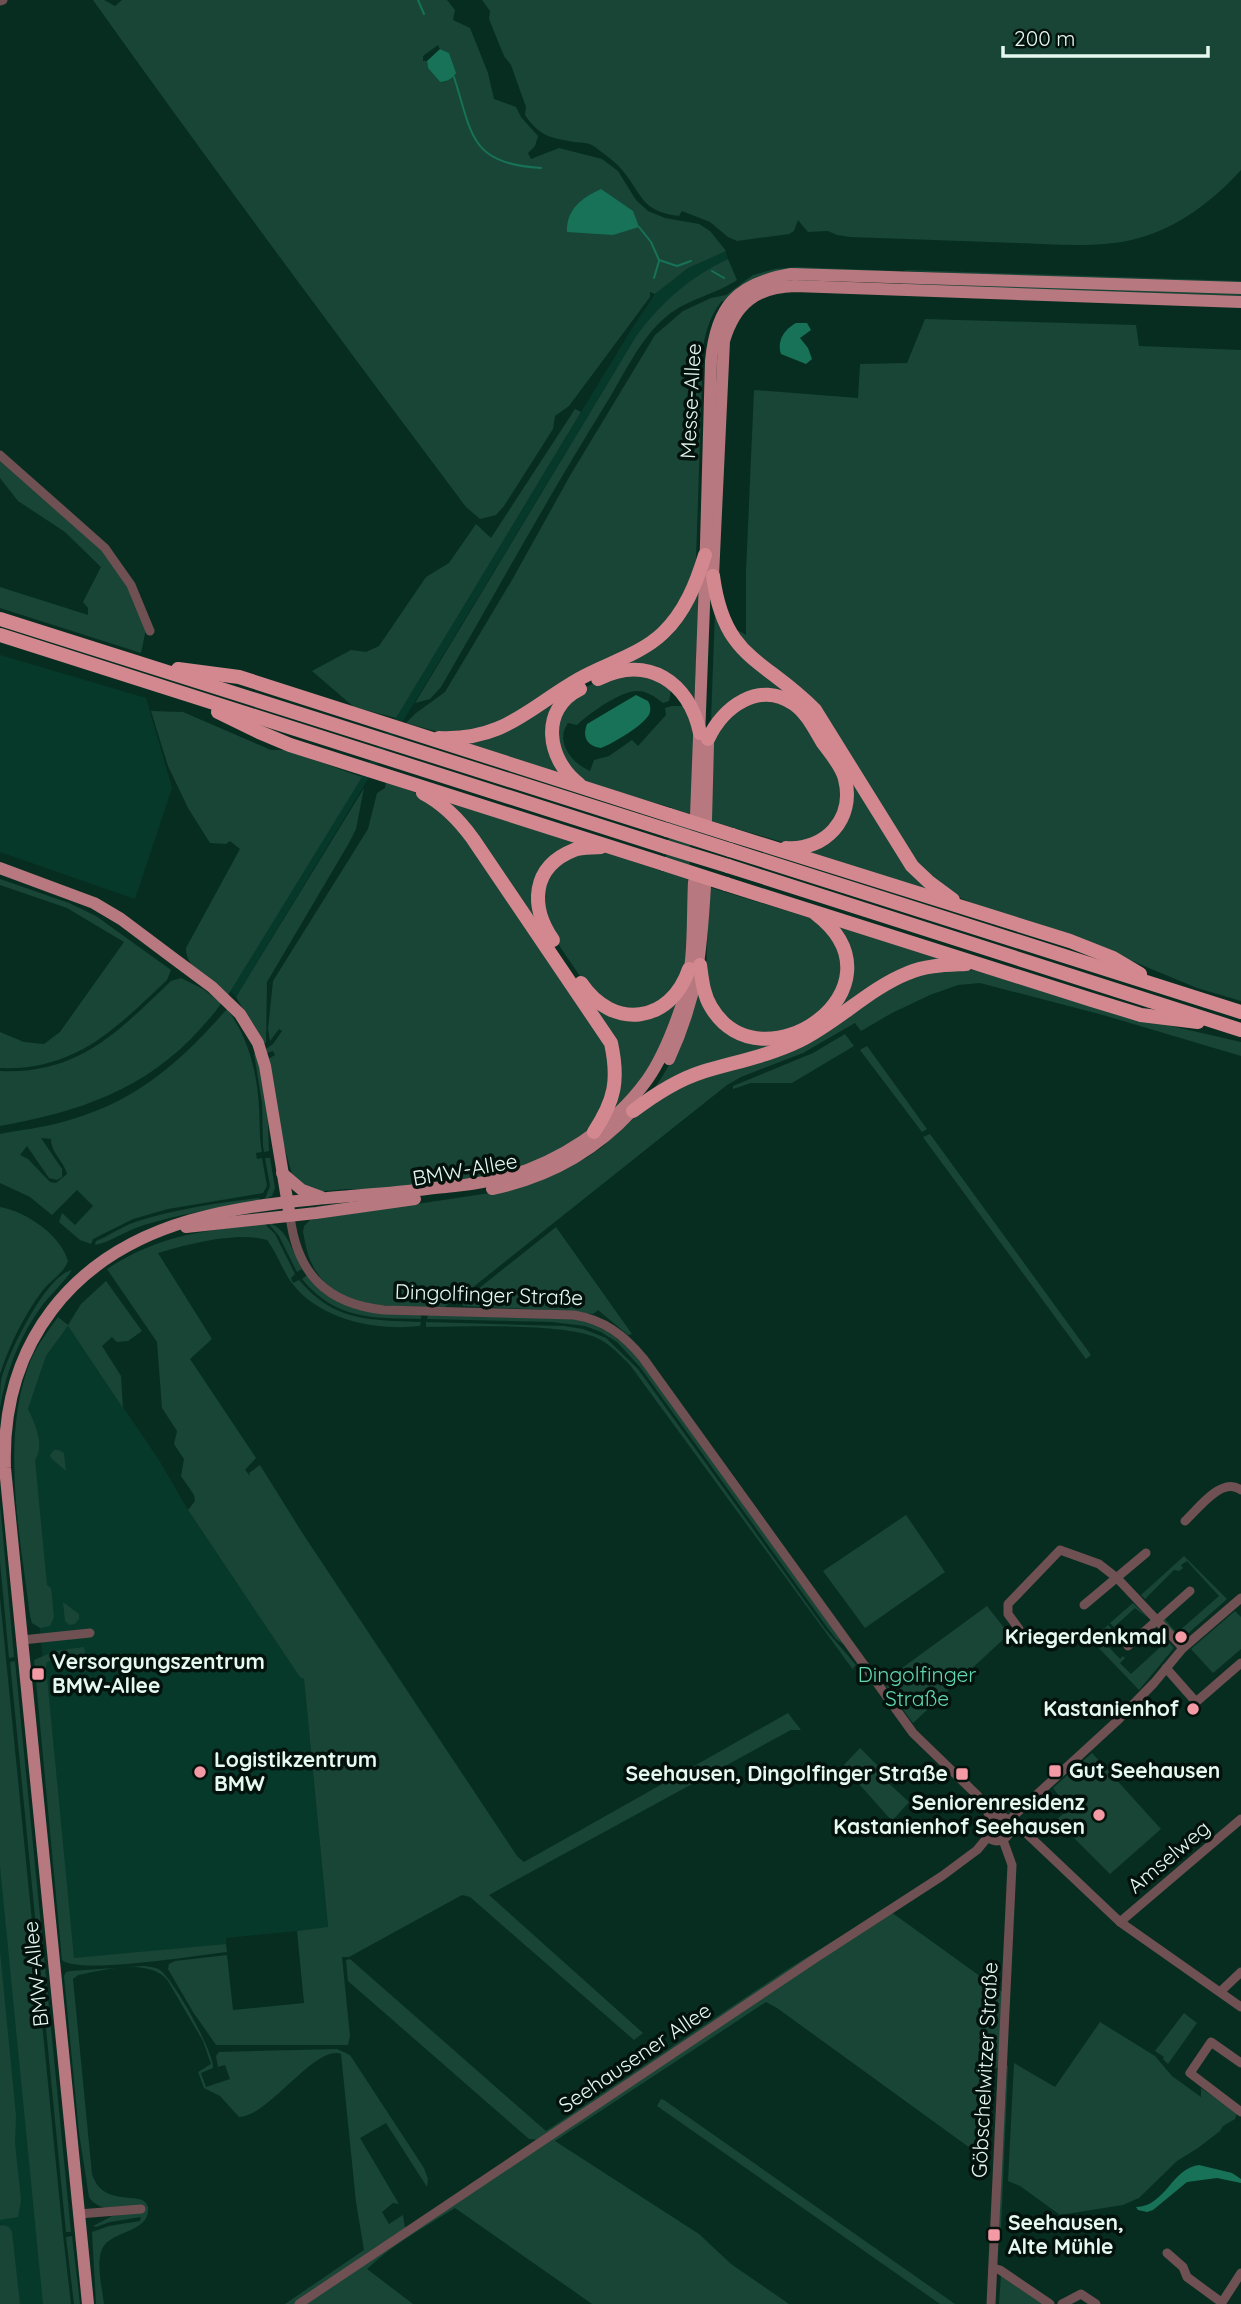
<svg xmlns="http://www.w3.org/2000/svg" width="1241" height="2304" viewBox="0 0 1241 2304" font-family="Quicksand,sans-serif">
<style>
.built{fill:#07392a}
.green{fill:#184536;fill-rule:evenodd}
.water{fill:#177257}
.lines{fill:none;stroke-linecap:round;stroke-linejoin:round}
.stream{stroke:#177257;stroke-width:2}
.minor{stroke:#6f5053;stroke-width:9}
.major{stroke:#b7787f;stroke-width:12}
.highway{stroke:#d38890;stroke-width:14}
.highway-bridge{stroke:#d38890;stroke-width:14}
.poi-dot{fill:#f49aa4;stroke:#04120d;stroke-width:2.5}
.labels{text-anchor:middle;stroke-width:7;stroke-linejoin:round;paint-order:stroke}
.street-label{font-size:21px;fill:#e5f9f1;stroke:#04120d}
.poi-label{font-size:21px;font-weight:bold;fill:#e5f9f1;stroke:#04120d;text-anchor:end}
.park-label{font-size:21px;fill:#62d8af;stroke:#04120d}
</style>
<rect width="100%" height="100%" fill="#072d21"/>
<g class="built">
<polygon points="725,250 728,259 718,264 635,338 236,997 230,991 631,330 655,294 666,285 688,268"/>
<polygon points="0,655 146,698 172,788 135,899 0,852"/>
<polygon points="68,1326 159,1460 188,1510 300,1676 304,1679 328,1928 226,1938 226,1944 74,1959 38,1610 28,1409 46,1356"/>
<polygon points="0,1666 29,1966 62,2304 0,2304"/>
</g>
<g class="green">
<path d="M93,0H104L115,6L122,0H447L455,10L453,20L470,28L488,73L494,99L516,107L521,117L538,136L535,146L528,153L531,159L559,148L602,159L618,171L636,200L648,211L665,218L699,224L710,231L726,251L688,268L655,294L650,292V297L569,406L555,416L553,429L504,506L496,515L480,519L466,507C340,339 215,171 93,0ZM438,45L440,49L449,53L454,77L445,82H440L428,68L427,61H423V56Z"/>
<path d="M482,0H1241V170C1214,200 1179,227 1139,238C1100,249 1057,244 1016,243C961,241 905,239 850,237L837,235L828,231L808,232L798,220L794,231L789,234L737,241L728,237L710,222L682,211L679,216C641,211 644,197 623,171C616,162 604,154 595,147C589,142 581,143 574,142C551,138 539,136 525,115L526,107L511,65L504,56L489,19L490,11Z"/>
<path d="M728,259L737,280C715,295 689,298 667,316C639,339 623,377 604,407C547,499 495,594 441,687L430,699L415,703L635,338C661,302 689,278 728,259Z"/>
<path d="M797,267L898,271L725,302L722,301C711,314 706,330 703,347L696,560L692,576L680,605L649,639L494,726L442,733L406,723L416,713L445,692L512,580L571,474L655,335L683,311L711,298L726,295L753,275L775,269Z"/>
<polygon points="907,270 1241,281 1241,285 903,271"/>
<polygon points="903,283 1241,292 1241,296 903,286"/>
<polygon points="925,319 1136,325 1139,346 1241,350 1241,1001 1197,988 1084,941 983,908 954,895 916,864 823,715 759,662 730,626 746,635 746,572 754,390 858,398 860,364 907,363"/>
<polygon points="575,409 581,412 396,718 354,707 312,671 351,650 366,652 379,646 426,577 449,563 476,524 491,538"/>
<polygon points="0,460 103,549 128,583 146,629 141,653 0,608 0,587 88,615 88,608 83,602 101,567 65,532 18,501 0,478"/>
<polygon points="700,579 694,705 633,666 583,683 553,714 565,775 451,741 469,739 643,651"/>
<path d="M715,611H717C735,666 774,671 810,708C851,766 883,854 941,894L940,897L801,853C815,845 830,842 840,827C847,817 851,803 850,791C849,774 839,761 830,747C823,735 816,722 806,711C777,679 737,691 714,722L711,721Z"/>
<path d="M635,672L672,685L669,701L663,703C655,697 649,692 639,691C623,689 588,714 577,725L568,723C554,742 573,764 590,771L594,760L609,756L632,740L638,746L666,715L665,708L672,706H688L691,714L694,744L686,967L664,1003L626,1012L590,991L548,929L543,920L544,881L567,856L601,851L664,872L673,808L590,784L575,776L555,741L561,711L586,687L609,677Z"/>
<path d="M755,699L794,707L840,776L842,806L825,834L792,845L711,821C711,798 706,737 722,721C731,713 745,706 755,699Z"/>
<path d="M151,711L183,712L271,750H286L362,777L228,995C213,983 185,969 186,948L240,849L230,841L226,844L210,843L188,808L168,766Z"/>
<polygon points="386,782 416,793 449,816 603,1035 613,1060 603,1114 582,1137 544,1158 489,1177 377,1190 346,1189 315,1192 308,1190 292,1174 282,1139 268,1059 275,1055 273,1051 267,1053 266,1049 273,1044 282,1031 279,1029 270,1041 268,1029 273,981 368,829 377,793 385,788"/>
<polygon points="364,788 356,829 349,843 267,982 266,1043 263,1043 236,997"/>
<polygon points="435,795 589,844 549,862 539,923 586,996 617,1016 681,994 668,1033 647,1073 606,1120 619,1067"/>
<path d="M0,879L69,903L96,916L171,970L167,980C116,1028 76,1071 0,1068V1032L24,1042L44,1044L60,1032L124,942L67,908L0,885Z"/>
<polygon points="709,887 813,919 831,934 844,963 832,1004 786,1033 743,1031 718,1012 706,975"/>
<polygon points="836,923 953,960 837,1009 846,995 834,926"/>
<path d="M957,968L977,971L1145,1020L1241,1042V1056L1103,1015L980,983L958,985L930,995L892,1013L861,1031L855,1023L803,1053L741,1077L727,1085L472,1288L459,1294L445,1307C399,1306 335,1313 312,1264C307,1254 305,1242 303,1232L304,1226L310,1220L490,1193L586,1158L602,1147L645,1108L672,1088L752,1062L909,976Z"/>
<path d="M181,978L203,989L221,1003C216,1012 208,1020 201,1028C146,1090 78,1112 0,1126V1071C78,1075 119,1031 171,981Z"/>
<path d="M699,989L713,1017L777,1043L652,1091C676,1061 686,1025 699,989Z"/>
<path d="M227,1009C248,1037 257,1071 259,1107C260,1122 259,1137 262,1152L256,1153L257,1159L262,1158L267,1186L263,1193L168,1209L133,1219L93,1239L91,1244L80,1240L59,1222L62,1213L75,1225L93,1206L77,1190L52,1215L30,1197L0,1183V1134C20,1130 40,1128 59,1123C133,1104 178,1065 227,1009ZM41,1138L51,1139C51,1153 64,1161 67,1174L56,1183L50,1182L28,1159L20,1155L27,1146L49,1178L57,1180L62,1177V1169Z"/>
<polygon points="845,1034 854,1046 792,1083 751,1083 733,1089 733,1086 813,1053"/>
<polygon points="867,1046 927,1129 922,1132 860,1050"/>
<polygon points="256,1053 267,1101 269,1151 264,1152 263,1146 262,1103 254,1054"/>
<polygon points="930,1134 1091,1355 1086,1359 925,1140 923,1137"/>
<polygon points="265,1158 270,1158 275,1188 272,1196 265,1199 270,1186"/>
<path d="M259,1198L261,1202C220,1207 181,1214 141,1226C125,1231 111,1242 95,1245L96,1241C109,1236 121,1227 135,1222C176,1209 217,1203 259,1198Z"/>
<path d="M0,1207C25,1211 61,1235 68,1261C64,1273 51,1280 43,1290C24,1315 10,1344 0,1374Z"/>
<path d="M268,1223C287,1227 293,1253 302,1269L297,1272L279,1236Z"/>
<path d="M265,1224L275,1234L295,1274L291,1278L293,1283L299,1280C334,1322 371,1320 421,1322L420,1326C376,1331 319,1320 291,1282C282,1269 277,1253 267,1240C239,1231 187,1244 158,1253L212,1339L190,1359L256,1458L245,1470L250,1476L249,1473L260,1465L303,1534L517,1856L524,1862L788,1713L801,1730H791L489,1895L643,2033L634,2040L470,1897L462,1895L349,1957H342L350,2036L348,2045H216L193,2012L168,1969L169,1964L175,1961L227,1955L233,2010L304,2003L297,1931L328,1927L304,1679L300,1677L188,1510L195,1501L194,1495L181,1476L184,1459L174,1444L177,1431L162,1408L157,1342L107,1269C158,1235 205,1230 265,1224Z"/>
<polygon points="556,1227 632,1334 628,1335 598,1310 593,1314 571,1311 463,1306 463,1301"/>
<path d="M72,1270C64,1282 53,1292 44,1303C21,1333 6,1371 0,1408C0,1399 0,1390 1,1381C7,1355 46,1275 72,1270Z"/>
<path d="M307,1275C342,1314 372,1312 421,1315V1319C372,1318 336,1320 302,1279Z"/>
<path d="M106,1281L142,1331L128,1341L117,1342L112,1337L102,1346L121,1376L123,1408L68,1326L46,1356L28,1409C35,1424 45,1445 35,1460L47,1585L51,1588L54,1617L50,1626L40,1628L32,1623L30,1616C20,1535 0,1439 30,1362C37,1345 48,1331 58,1317L68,1325L81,1304Z"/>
<path d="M428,1315L573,1319C604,1326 617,1337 639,1358L847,1647L836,1639L827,1627L640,1367L617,1342L601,1332L585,1326L552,1322L427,1319Z"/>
<path d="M426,1322L564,1326L583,1329L606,1338L638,1369L825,1629L856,1665L853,1668L854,1671L630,1365C621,1356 612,1346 601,1340C570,1322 465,1327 426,1327Z"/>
<polygon points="54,1450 59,1450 64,1453 66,1471 51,1458 50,1455"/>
<polygon points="0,1504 14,1657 9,1658 0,1562"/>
<polygon points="906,1515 945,1572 865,1628 823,1571"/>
<polygon points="1184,1556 1227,1599 1184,1637 1181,1633 1177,1637 1163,1621 1164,1618 1175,1631 1179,1631 1219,1596 1187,1561 1181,1565 1183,1568 1179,1571 1174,1570 1145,1599 1141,1595"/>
<polygon points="0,1598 63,2235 71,2304 43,2304 0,1866"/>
<polygon points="63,1602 79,1614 79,1619 75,1624 69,1625 65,1621"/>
<polygon points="1133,1603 1148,1618 1135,1608 1114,1627 1110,1623"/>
<polygon points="987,1606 1009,1634 913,1723 883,1682"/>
<polygon points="1235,1611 1241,1617 1241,1649 1213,1673 1191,1649"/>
<polygon points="1108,1625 1113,1630 1100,1641 1106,1647 1108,1646 1120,1659 1123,1656 1125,1658 1120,1663 1131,1674 1167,1641 1154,1627 1174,1648 1139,1690 1092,1641"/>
<path d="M84,1647L86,1657L52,1660L47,1662L46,1667L74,1958L226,1944L227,1952C200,1955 78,1975 62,1960L34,1660L55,1651Z"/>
<polygon points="15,1661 71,2232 66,2232 10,1662"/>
<polygon points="860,1748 888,1776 885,1780 909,1802 892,1821 843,1766"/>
<polygon points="1092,1753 1161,1829 1110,1874 1056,1820 1069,1809 1053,1788"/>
<path d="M891,1912L1002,1992L999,2067L990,2070L988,2161L777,2008L766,2002L555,2141L699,2234L731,2264L789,2304H592L455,2208C425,2227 393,2244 367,2269L413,2304H300Z"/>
<polygon points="846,1933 848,1935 541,2140 529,2139 348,1981 346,1960 350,1959 546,2131 788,1969"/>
<polygon points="0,1951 16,2116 15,2143 21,2200 18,2217 0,2220"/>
<path d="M144,1966C150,1967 155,1967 160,1970C174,1980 214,2052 213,2068L201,2073L206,2087L230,2079L225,2065L218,2067L216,2056L219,2052L337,2049L350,2055L424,2168L428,2179L427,2187L386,2123L360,2138L399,2204L393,2203L382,2212L389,2224L403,2215L405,2228L295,2304H285L364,2250L356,2202L341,2054C315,2044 270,2116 239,2117L220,2096L204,2088L198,2072L211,2064L203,2041L168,1981C150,1957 104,1970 78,1975L73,1979L92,2174C103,2210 145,2189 148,2207C151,2233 110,2230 102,2249C96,2264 102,2288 104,2304H96L92,2232L109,2226L140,2221L141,2217L110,2222L96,2227L93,2226L112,2216L141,2212C126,2210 97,2212 89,2197L79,2133L64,1976L66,1972L71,1971Z"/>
<polygon points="1184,2013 1197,2023 1168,2064 1163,2059 1164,2057 1155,2051"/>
<polygon points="1100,2022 1155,2056 1172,2076 1201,2097 1201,2088 1237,2113 1235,2119 1223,2126 1220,2131 1198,2148 1177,2161 1139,2198 1123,2205 1060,2215 1020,2186 1008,2181 1014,2063 1055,2087"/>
<polygon points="1008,2065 1001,2228 998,2228 1007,2066"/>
<polygon points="661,2099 664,2100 955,2304 940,2304 657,2106"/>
<polygon points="3,2225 9,2227 12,2232 20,2304 0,2304 0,2226"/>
<polygon points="72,2236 80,2304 74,2304 66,2237"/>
<polygon points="1001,2275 1044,2304 999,2304"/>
</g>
<g class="water">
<path d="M440,49L449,53L456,73C453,79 446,82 440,82L428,68L427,61Z"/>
<path d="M601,189L633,211L639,227L613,235L567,232C566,209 582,198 601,189Z"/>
<path d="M796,323H807L811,330L800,338L808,348L812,359L806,364L781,354C777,340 784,330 796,323Z"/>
<path d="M636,695L648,701C650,705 651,708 650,712C648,723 612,744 601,748C587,746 582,737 587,724Z"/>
<path d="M1199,2165L1232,2173L1241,2179V2183L1217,2178L1187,2182L1153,2210L1147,2212L1138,2210L1136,2207C1165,2207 1172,2168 1199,2165Z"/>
</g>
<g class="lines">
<g class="stream">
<polyline points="418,0 424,14"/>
<path d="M454,77C473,136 469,163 541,168"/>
<polyline points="639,227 651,242 659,260 677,266 691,261"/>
<polyline points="712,271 724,278"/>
<polyline points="654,278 659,261"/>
</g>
<g class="minor">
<polyline points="0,1 3,0"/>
<polyline points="0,455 105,548 131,585 150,631"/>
<path d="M290,1216C297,1274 327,1304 384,1310L574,1315C604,1320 624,1335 643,1358L913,1733L978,1796L990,1816"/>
<path d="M1185,1521C1199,1508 1222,1476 1241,1490"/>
<polyline points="1084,1605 1146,1553"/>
<polyline points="1019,1629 1008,1614 1008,1604 1060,1550 1099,1564 1117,1578 1183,1648"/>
<polyline points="22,1640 90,1633"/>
<polyline points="1128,1646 1190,1591"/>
<polyline points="1166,1668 1196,1702 1241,1663"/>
<circle cx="997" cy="1828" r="13"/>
<polyline points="1008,1821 1117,1721 1154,1683 1183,1648 1241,1598"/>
<polyline points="1010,1828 1025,1832 1120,1922 1241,2007"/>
<polyline points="1120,1922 1241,1819"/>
<polyline points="1220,1992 1241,1972"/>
<polyline points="1241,2063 1211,2042 1190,2073 1241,2112"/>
<polyline points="79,2214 141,2209"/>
<polyline points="1167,2253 1183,2267 1187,2277 1221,2302"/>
<polyline points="993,2268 1000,2270 1050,2304"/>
<polyline points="299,2304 817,1957 942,1876 977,1850 987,1838"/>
<polyline points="991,2304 1012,1865 1003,1840"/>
<polyline points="1062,2304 1081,2294 1096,2304"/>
<polyline points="1221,2304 1241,2273"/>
</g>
<g class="major">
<path d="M713,576L724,341C735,304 756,287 795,286L1241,302"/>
<path d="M696,816L705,580L711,361C716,306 737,283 791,274L1241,288"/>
<polyline points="706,820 708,744"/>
<polyline points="0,868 94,903 121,919 173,958 212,987 240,1014 258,1043 265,1066 289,1211"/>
<path d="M669,1059C698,996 701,954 705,886"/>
<polyline points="282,1173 302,1190 321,1197"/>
<path d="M492,1189C546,1178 594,1152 632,1111"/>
<polyline points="186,1227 316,1213 415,1199"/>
<path d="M88,2304L5,1468C3,1410 17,1356 52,1310C139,1195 299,1204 427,1189C452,1186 477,1185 501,1178C557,1164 613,1127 647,1080C664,1056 675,1026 684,998C695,962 692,920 694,882"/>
</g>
<g class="highway">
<path d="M713,576C724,660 764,658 815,710L912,866L930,883L953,900"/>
<polyline points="0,619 667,830"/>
<polyline points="0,635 666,847"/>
<polyline points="178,669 239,677 669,815"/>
<path d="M598,679C648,654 689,682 700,733"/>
<polyline points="218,712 259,732 290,745 664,864"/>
<path d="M439,738C504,741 528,708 579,679C605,664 640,655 663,633C685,612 696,584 705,555"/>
<path d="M708,739C723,707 759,680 794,704C807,713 815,730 823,743C831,754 842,766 845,779C855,819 825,851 786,848"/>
<path d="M579,784C547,760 539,709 580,689"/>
<path d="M423,793C444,804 460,821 473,839L611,1043C619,1080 615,1100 594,1132"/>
<polyline points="732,835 1070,941 1113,958 1140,974"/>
<polyline points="730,850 1241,1012"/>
<polyline points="728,866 1241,1030"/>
<polyline points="726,884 1092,1000 1141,1015 1198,1022"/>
<path d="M553,940C530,907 531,867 574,850C581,847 592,848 601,847"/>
<path d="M700,965C702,979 703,994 711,1007C761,1092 912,988 816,914"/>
<path d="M581,983C613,1031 671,1023 689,969"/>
<path d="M633,1111C654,1095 677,1080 702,1072C735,1062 768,1056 799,1041C838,1022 868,989 908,973C926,965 947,965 966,964"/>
</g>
<g class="highway-bridge">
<polyline points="669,815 732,835"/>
<polyline points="667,830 730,850"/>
<polyline points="666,847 728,866"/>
<polyline points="664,864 726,884"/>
</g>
</g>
<g class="poi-dot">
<circle cx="1181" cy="1637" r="7"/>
<rect x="31" y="1667" width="14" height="14" rx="3.5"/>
<circle cx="1193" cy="1709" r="7"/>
<rect x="1048" y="1764" width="14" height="14" rx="3.5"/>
<circle cx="200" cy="1772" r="7"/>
<rect x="955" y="1767" width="14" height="14" rx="3.5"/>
<circle cx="1099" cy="1815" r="7"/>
<rect x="987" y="2228" width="14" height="14" rx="3.5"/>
</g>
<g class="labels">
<g class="street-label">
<text transform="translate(691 401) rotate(-87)" y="7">Messe-Allee</text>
<text transform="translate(465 1170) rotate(-10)" y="7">BMW-Allee</text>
<text transform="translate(489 1295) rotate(2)" y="7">Dingolfinger Straße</text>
<text transform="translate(1169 1857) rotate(-40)" y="7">Amselweg</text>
<text transform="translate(36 1974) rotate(-96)" y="7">BMW-Allee</text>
<text transform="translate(635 2058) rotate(-34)" y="7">Seehausener Allee</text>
<text transform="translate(985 2070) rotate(-87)" y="7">Göbschelwitzer Straße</text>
</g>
<g class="poi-label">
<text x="1167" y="1644">Kriegerdenkmal</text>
<text x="52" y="1669" text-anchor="start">Versorgungszentrum<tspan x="52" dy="24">BMW-Allee</tspan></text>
<text x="1179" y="1716">Kastanienhof</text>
<text x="214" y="1767" text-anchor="start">Logistikzentrum<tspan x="214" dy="24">BMW</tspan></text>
<text x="1069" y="1778" text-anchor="start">Gut Seehausen</text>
<text x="948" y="1781">Seehausen, Dingolfinger Straße</text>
<text x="1085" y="1810">Seniorenresidenz<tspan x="1085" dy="24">Kastanienhof Seehausen</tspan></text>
<text x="1008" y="2230" text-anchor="start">Seehausen,<tspan x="1008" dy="24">Alte Mühle</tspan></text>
</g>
<g class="park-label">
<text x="917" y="1682">Dingolfinger<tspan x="917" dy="24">Straße</tspan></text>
</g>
</g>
<path d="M1003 46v10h205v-10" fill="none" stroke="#e5f9f1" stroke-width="3.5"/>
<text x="1014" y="46" font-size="21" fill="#e5f9f1" stroke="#04120d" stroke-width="5" paint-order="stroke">200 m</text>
</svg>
